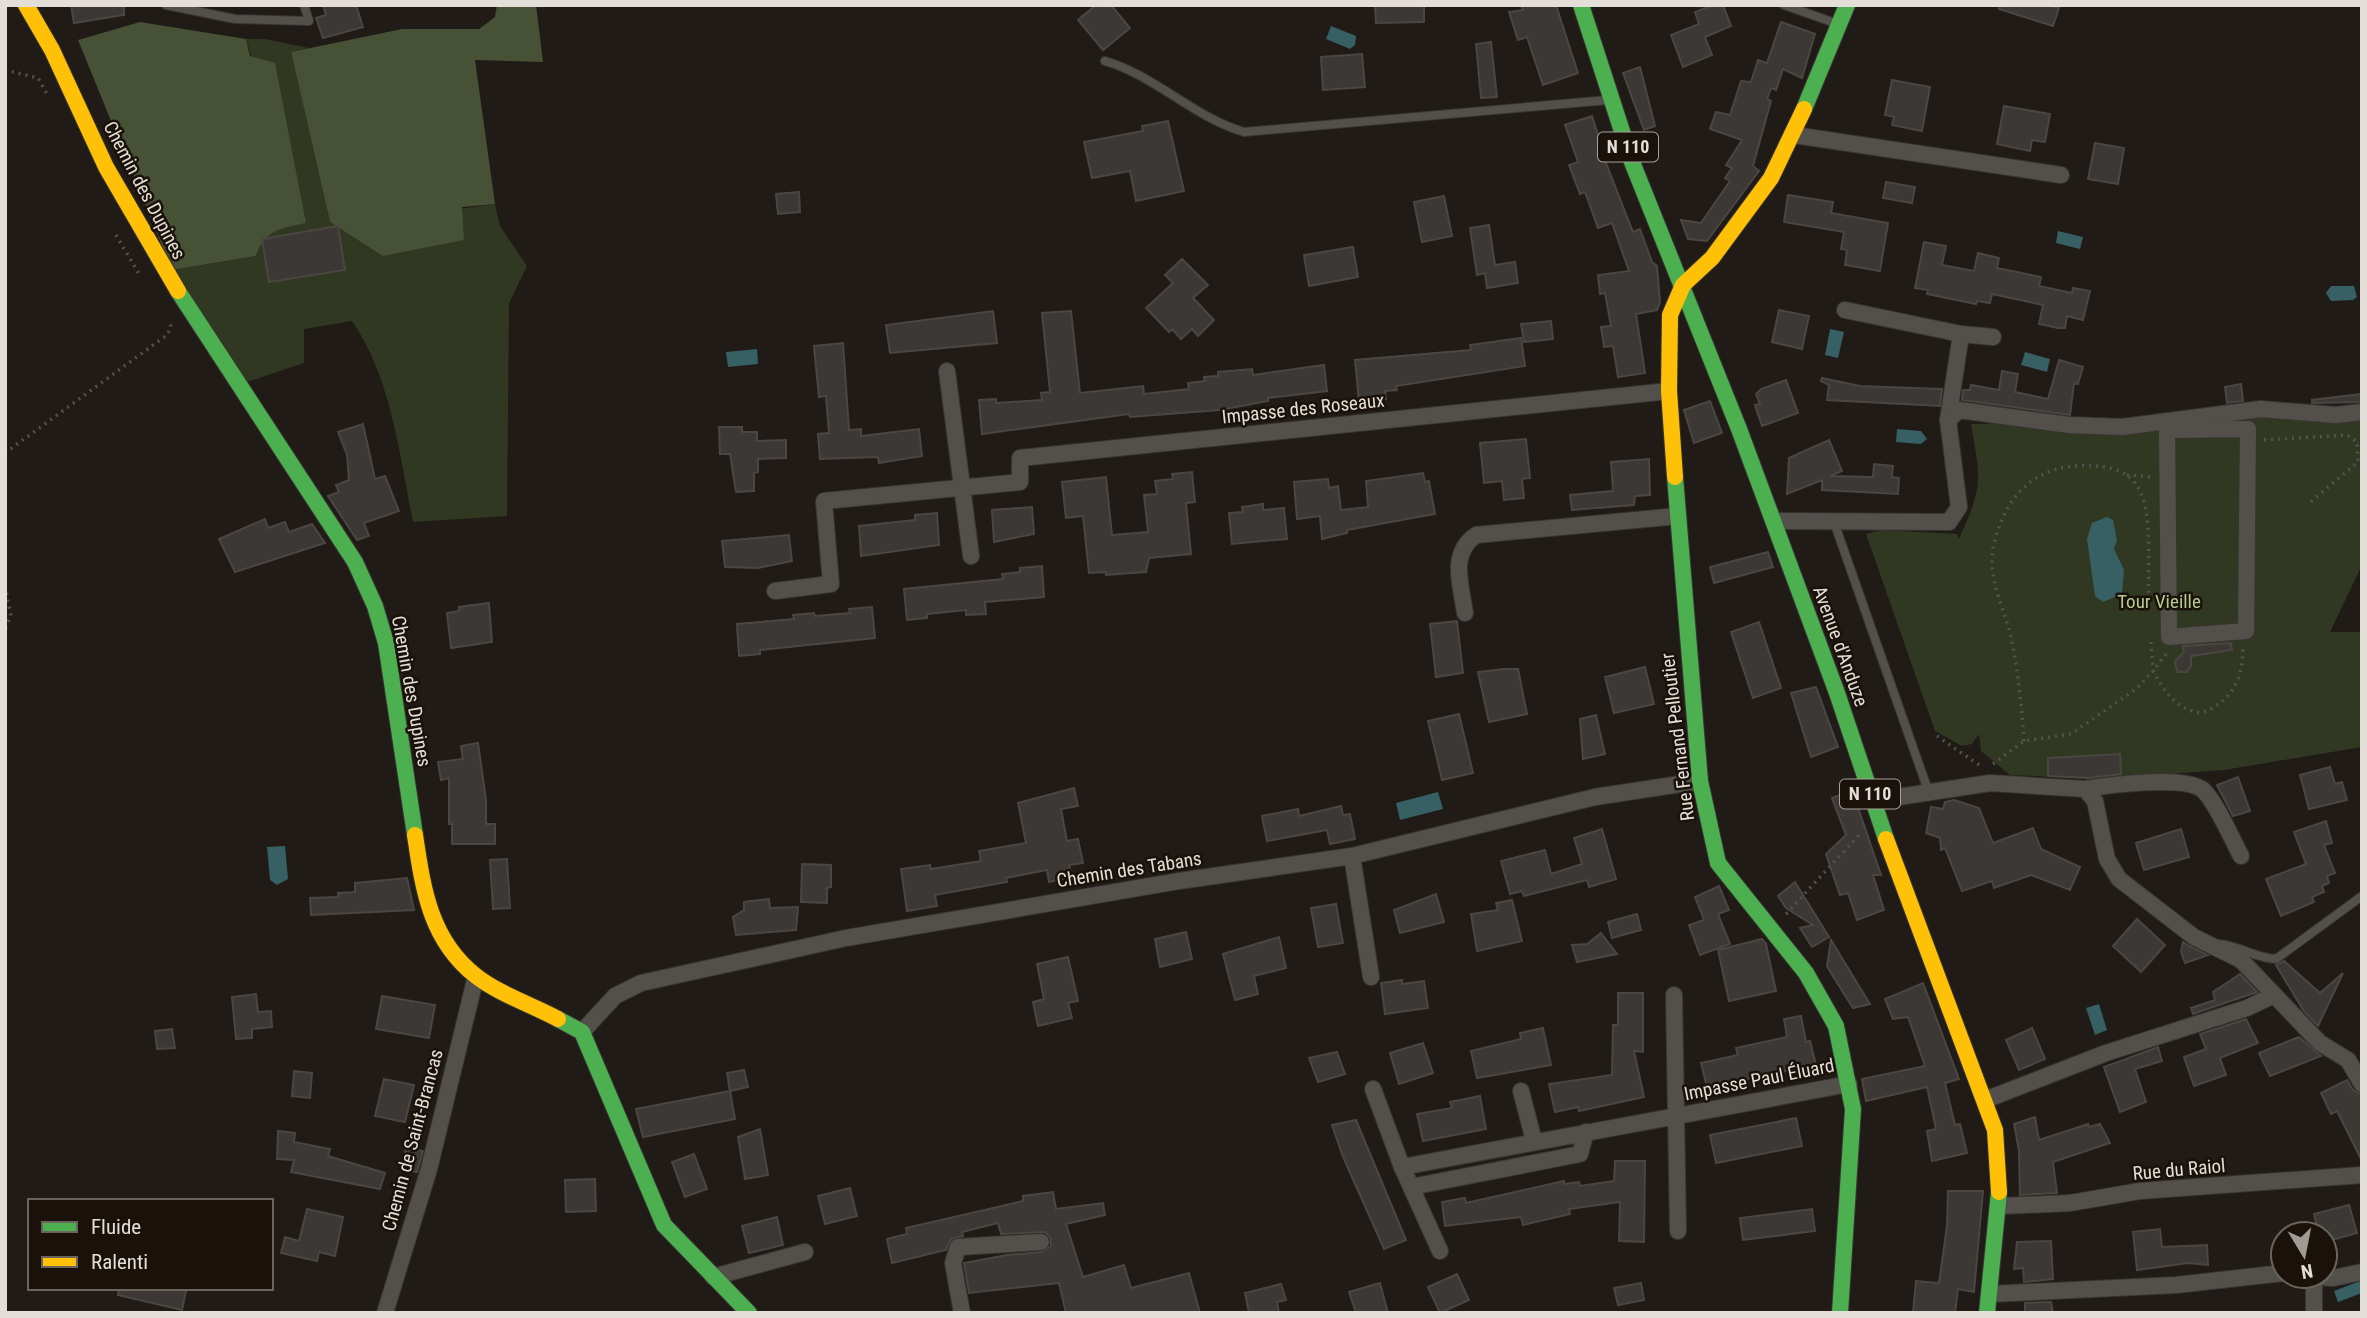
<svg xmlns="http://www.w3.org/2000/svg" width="2367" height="1318" viewBox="0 0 2367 1318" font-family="'Roboto Condensed',sans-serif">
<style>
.green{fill:#303821}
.forest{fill:#475135}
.water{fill:#366063}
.building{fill:#3c3835;stroke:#4b4642;stroke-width:2}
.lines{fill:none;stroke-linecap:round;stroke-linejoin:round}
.lane-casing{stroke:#383532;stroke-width:10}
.street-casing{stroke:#383532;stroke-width:18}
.fast-casing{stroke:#383532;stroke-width:18}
.slow-casing{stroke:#383532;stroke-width:18}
.path{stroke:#55514e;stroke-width:3.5;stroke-dasharray:2 5;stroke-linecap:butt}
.lane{stroke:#53504c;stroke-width:8}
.street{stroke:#53504c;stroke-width:16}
.fast{stroke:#4caf50;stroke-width:16}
.slow{stroke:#ffc107;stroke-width:16}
.labels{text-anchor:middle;stroke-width:5;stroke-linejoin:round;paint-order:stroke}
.shield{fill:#1a120a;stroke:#a7a19a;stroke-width:2}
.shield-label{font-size:18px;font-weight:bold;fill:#e3ded8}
.street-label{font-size:19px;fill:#e3ded8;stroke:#1a120a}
.park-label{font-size:19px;fill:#b3cb91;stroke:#1a120a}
</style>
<rect width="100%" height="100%" fill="#201b16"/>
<g class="green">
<path d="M246,39H265L309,48L291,52L330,222L338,226L495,204L500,226L527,266L509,303L507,516L413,522C400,456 391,377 352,321L304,329V363L244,383L172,270L256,256C266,229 280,229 305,223Z"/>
<path d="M2281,416L2362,419V565L2330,632H2362V747L2224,770L2100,779L2010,775L1981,751L1979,734L1972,744L1962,746L1935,731L1866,534L1882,530L1957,534L1959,539C1983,485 1981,482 1971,424L2035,423L2067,433L2115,432Z"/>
</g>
<g class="forest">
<polygon points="497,5 536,5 543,62 475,60 495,204 462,207 464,240 383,256 330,222 291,52 402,29 479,29 495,17"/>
<path d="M140,22L246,39L250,56L275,63L306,223C280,229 266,229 256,256L172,270L78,40Z"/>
</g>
<g class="water">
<polygon points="1331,26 1356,36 1355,45 1350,49 1326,39"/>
<polygon points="2058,231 2083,237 2080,249 2056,243"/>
<polygon points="2331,286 2354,286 2357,297 2353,300 2331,301 2326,293"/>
<polygon points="1830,329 1844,332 1838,358 1825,355"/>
<polygon points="757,349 758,364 728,367 726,352"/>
<polygon points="2025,352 2050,359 2047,372 2021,365"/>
<polygon points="1897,429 1921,431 1927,439 1921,444 1896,442"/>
<polygon points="2107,517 2113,520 2117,540 2114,549 2124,570 2122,594 2103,602 2095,596 2087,539 2092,523"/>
<polygon points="1438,792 1443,809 1400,820 1396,803"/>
<polygon points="285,846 288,879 277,885 270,880 267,847"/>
<polygon points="2099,1004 2107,1030 2095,1035 2086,1008"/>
<polygon points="2360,1281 2362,1293 2338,1302 2334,1291"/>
</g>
<g class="building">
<polygon points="71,5 124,5 124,15 74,23"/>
<polygon points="323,5 356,5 363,27 323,38 316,18 326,15"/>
<polygon points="1096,5 1111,5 1130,28 1103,50 1078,20"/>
<polygon points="1375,5 1424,5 1424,22 1376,23"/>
<polygon points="1521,5 1556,5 1578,73 1543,85 1527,37 1518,40 1509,12 1523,10"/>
<polygon points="1713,5 1723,5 1731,26 1705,37 1712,55 1683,67 1671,35 1699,24 1695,12"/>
<polygon points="2000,5 2049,5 2059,8 2053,26 1999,9"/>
<polygon points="1781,22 1815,34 1802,78 1783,69 1776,90 1771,88 1767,99 1771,101 1753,166 1759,171 1707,241 1688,239 1681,220 1701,223 1730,181 1725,178 1732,168 1726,165 1742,140 1710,129 1716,112 1730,115 1741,81 1751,82 1758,60 1767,63"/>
<polygon points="1491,42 1497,97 1481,98 1476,44"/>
<polygon points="1362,54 1365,87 1323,90 1321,57"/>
<polygon points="1640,67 1655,126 1644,130 1623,73"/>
<polygon points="1892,80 1930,87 1922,131 1892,125 1894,117 1885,115"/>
<polygon points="2004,106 2050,114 2045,142 2032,140 2030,151 1997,144"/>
<polygon points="1592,116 1601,144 1599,145 1633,232 1640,229 1652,262 1657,266 1660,302 1657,310 1636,314 1645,373 1618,377 1613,346 1604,347 1601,327 1611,326 1605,293 1600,294 1598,275 1629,271 1612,223 1598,228 1585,192 1580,194 1569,165 1578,162 1565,125"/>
<polygon points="1168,121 1184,191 1136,201 1130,171 1092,178 1084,142 1143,131 1142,126"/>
<polygon points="2095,143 2124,148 2118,184 2088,179"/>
<polygon points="1886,182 1915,187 1912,203 1883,198"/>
<polygon points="799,192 800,212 778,214 776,194"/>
<polygon points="1788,195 1833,202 1831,213 1888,223 1880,271 1845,265 1847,250 1841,249 1844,232 1784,222"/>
<polygon points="1444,196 1452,236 1422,242 1414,202"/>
<polygon points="1489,225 1495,265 1515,262 1518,283 1487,288 1485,273 1477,275 1470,228"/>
<polygon points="338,226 345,270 269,282 262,239"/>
<polygon points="1924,242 1946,246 1942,265 1974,271 1978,253 1999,258 1997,268 2041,277 2039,286 2072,293 2073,288 2090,291 2083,320 2067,316 2065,328 2058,328 2039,324 2043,305 1992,294 1990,303 1977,301 1976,304 1927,294 1928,290 1915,288"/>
<polygon points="1353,247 1358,277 1309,286 1304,255"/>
<polygon points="1182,259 1208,285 1193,298 1214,320 1198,336 1192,329 1181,339 1172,329 1169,332 1146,308 1173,283 1165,275"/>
<polygon points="1779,310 1809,316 1802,349 1772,342"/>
<polygon points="993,311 997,343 890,353 886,325"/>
<polygon points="1071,311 1080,393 1143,386 1144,394 1189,389 1188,383 1205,381 1204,377 1218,376 1218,372 1252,369 1253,375 1324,365 1327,391 1268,398 1268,401 1220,410 1130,417 1129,414 982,434 979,400 996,399 996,403 1042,400 1041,393 1050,392 1042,313"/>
<polygon points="1551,321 1553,339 1524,342 1521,324"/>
<polygon points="1521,338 1525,366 1396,386 1397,390 1385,391 1386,399 1359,402 1355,360 1471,350 1470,345"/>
<polygon points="843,343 849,430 861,429 861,436 919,429 922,456 879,463 878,457 820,459 818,434 829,433 826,396 819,397 814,346"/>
<polygon points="2059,360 2083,367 2078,384 2074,383 2070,415 1962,400 1963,390 1970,390 1971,385 1999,390 2002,371 2018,374 2015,392 2048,399"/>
<polygon points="1822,378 1860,386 1942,389 1940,406 1827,400 1829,385 1821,381"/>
<polygon points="1786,380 1798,413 1762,426 1755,405 1760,404 1756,394 1761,389"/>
<polygon points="2241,384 2243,401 2227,403 2225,387"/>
<polygon points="2362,394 2362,402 2312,403 2312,400"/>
<polygon points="1710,401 1722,433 1694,443 1684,410"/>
<polygon points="363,424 375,479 385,476 399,511 364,523 369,536 357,540 328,496 339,492 336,485 349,480 347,455 338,432"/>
<polygon points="719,427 742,427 742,432 757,432 757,441 786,440 786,458 758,459 758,472 754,473 754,491 736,492 730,454 720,454"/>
<polygon points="1526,439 1530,478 1522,479 1524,498 1504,500 1502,481 1484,483 1480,443"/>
<polygon points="1829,440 1842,471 1830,476 1873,477 1874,464 1893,466 1892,477 1899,478 1898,494 1822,490 1822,480 1787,494 1789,458"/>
<polygon points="1649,459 1650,495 1635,496 1634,505 1572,510 1570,495 1613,491 1611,462"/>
<polygon points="1192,472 1195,502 1186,503 1191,554 1149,558 1146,572 1106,575 1106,572 1089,573 1083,516 1066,518 1062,482 1106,477 1112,535 1148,532 1144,495 1157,494 1155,481 1173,479 1172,474"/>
<polygon points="1423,473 1425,482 1429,481 1435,514 1347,530 1347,533 1322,539 1320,516 1297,519 1294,482 1328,479 1329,488 1338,486 1341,510 1368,507 1366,481"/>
<polygon points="1263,504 1263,510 1284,508 1287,539 1232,544 1229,513 1243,512 1242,507"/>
<polygon points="1032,507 1034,534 994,542 992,510"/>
<polygon points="937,513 939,545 861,556 859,526 915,520 915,515"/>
<polygon points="265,519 268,528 285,522 289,532 312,524 325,543 235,572 219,539"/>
<polygon points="789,535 792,561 758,568 725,567 722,541"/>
<polygon points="1768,552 1773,567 1714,583 1710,567"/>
<polygon points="1042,566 1044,597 985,602 986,614 966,615 966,610 927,614 927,618 907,620 904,589 1003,579 1002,574 1020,572 1020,568"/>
<polygon points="489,603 492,642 451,648 447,613 459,611 459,607"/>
<polygon points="872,607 875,638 760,650 760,654 739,656 737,624 794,619 793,615 814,613 815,616 850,613 849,609"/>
<polygon points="1457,621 1463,673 1436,677 1430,624"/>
<polygon points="1759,622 1781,688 1753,698 1731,632"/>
<polygon points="2231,643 2232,650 2191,656 2191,666 2187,672 2178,672 2176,668 2175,661 2184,652 2183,646"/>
<polygon points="1645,667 1654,704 1614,713 1605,677"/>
<polygon points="1504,669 1518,669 1527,714 1489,722 1478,672"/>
<polygon points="1816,687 1838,747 1811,757 1791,693"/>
<polygon points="1459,714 1473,773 1442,780 1428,721"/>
<polygon points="1596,715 1605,754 1583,759 1580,719"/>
<polygon points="478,743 486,800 486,824 495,824 495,844 452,844 452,824 449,824 449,778 441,780 438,762 463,759 461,746"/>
<polygon points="2120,754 2121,774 2088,778 2048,776 2048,758"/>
<polygon points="2330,767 2335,784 2342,782 2347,800 2309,809 2300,775"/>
<polygon points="2238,777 2250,811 2233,816 2217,785"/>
<polygon points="1074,788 1078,806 1061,809 1067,841 1078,839 1083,863 1069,865 1072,877 1049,882 1047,870 1006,878 1007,882 935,895 937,906 907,911 901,869 930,865 931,869 981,861 979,851 1026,843 1018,803"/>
<polygon points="1852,790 1881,875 1873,875 1884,910 1857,920 1848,893 1840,895 1826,854 1846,835 1832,798"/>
<polygon points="1954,800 1979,808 1993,843 2033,828 2041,849 2080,867 2070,890 2031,875 1994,888 1992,881 1962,891 1945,848 1941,850 1940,838 1926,833 1931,807 1943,809 1945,802"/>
<polygon points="1341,806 1343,815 1350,814 1355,839 1330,844 1327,830 1267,841 1262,816 1298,809 1299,816"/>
<polygon points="2326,821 2332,843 2324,845 2335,873 2327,876 2329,883 2322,886 2324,892 2312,897 2314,902 2281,916 2266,879 2306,864 2294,832"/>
<polygon points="1602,829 1616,879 1589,887 1587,880 1524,896 1522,891 1510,894 1501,861 1545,850 1551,874 1582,864 1574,838"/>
<polygon points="2181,829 2189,857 2144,870 2136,843"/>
<polygon points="507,859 510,908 493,909 490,860"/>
<polygon points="802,864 831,865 831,887 827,888 827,903 801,902"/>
<polygon points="407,878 414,910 311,915 310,898 338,897 338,893 355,892 355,883"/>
<polygon points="1795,882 1829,937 1812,947 1800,928 1813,925 1786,908 1778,896"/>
<polygon points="1719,886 1729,910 1718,914 1730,944 1700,955 1689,925 1704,920 1695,897"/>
<polygon points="1436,894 1444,922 1400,933 1394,910"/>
<polygon points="769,899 770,908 798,907 796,930 736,935 733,917 744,910 744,902"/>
<polygon points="1512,900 1522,941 1477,951 1471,914 1498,910 1496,903"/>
<polygon points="1336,904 1343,943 1318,947 1311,908"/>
<polygon points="1637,914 1641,930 1612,938 1608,922"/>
<polygon points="2137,919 2165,945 2141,972 2113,946"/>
<polygon points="1186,932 1192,959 1160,967 1155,939"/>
<polygon points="1601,933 1617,954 1577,962 1572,945 1587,944"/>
<polygon points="1279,937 1286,968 1254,976 1258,994 1235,1000 1223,954"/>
<polygon points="1762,939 1766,944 1776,991 1729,1001 1718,950"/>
<polygon points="1831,940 1870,1004 1853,1008 1831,973 1827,966"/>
<polygon points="2183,942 2189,946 2208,955 2185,963 2181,952"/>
<polygon points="1068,957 1078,1001 1068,1003 1072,1018 1038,1026 1033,1002 1044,999 1037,964"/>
<polygon points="2284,961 2320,993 2343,973 2318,1026 2303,1010 2276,965"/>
<polygon points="2240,974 2257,992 2193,1014 2191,1008 2215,1000 2213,992"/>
<polygon points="1402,980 1402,984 1424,981 1428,1008 1385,1014 1381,983"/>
<polygon points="1923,983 1959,1079 1945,1083 1955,1125 1960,1124 1967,1153 1932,1161 1927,1131 1936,1129 1927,1087 1866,1101 1862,1079 1925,1066 1908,1017 1893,1019 1885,999"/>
<polygon points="1618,993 1643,993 1643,1052 1634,1051 1644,1097 1579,1111 1578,1107 1555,1112 1549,1084 1612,1075 1613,1025 1618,1025"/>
<polygon points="256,994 258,1012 271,1011 272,1027 252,1029 252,1038 236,1039 232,997"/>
<polygon points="382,996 435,1005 429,1038 376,1029"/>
<polygon points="1801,1016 1806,1042 1810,1041 1816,1065 1707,1087 1701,1063 1738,1055 1736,1048 1787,1037 1784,1019"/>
<polygon points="2246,1019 2258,1043 2220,1058 2226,1075 2194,1086 2184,1057 2206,1049 2200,1034"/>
<polygon points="1543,1028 1551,1065 1477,1078 1471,1051 1521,1039 1520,1033"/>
<polygon points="2032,1028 2045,1059 2019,1070 2006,1040"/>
<polygon points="172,1029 175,1048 157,1049 155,1031"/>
<polygon points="2299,1037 2321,1056 2270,1076 2259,1053"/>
<polygon points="1423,1043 1433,1073 1399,1084 1390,1053"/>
<polygon points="2158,1047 2162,1061 2135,1069 2146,1102 2120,1112 2104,1067"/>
<polygon points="1337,1052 1345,1074 1318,1082 1309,1058"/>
<polygon points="744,1070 748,1087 730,1091 727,1073"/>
<polygon points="294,1071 312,1073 310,1098 292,1096"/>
<polygon points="384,1079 414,1085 405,1122 375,1116"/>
<polygon points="2347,1080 2353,1090 2362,1094 2362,1161 2337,1111 2331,1114 2321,1093"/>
<polygon points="730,1091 735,1119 643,1137 636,1109"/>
<polygon points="1480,1096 1486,1129 1423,1141 1417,1114 1452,1108 1450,1102"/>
<polygon points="2035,1117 2039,1140 2088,1124 2089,1127 2100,1124 2110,1143 2053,1162 2057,1193 2020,1195 2019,1151 2014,1124"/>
<polygon points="1796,1118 1802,1146 1716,1163 1710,1135"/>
<polygon points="1356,1120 1406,1240 1384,1249 1343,1157 1332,1125"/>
<polygon points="760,1129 768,1175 745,1179 738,1137"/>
<polygon points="278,1131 295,1133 294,1142 330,1149 328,1156 385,1173 380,1189 291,1172 294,1160 277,1159"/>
<polygon points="406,1148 423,1151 417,1172 401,1169"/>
<polygon points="694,1154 707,1189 685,1197 672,1162"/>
<polygon points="1615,1161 1645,1161 1644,1242 1619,1241 1620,1202 1569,1209 1570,1214 1523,1225 1521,1217 1445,1226 1442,1202 1465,1198 1466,1203 1564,1181 1564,1184 1579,1182 1580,1186 1614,1181"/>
<polygon points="595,1179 596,1211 566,1212 565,1180"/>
<polygon points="850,1188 857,1216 825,1224 818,1196"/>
<polygon points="1948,1191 1983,1191 1974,1292 1958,1289 1955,1313 1913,1313 1916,1281 1939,1283 1947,1226"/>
<polygon points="1053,1192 1056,1209 1103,1203 1105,1215 1066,1224 1083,1277 1124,1265 1131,1288 1189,1273 1200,1313 1066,1313 1059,1283 969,1293 964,1263 1007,1255 1042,1252 1051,1246 1050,1237 1045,1232 1001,1234 998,1223 962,1232 963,1236 951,1239 946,1250 892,1263 887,1239 907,1234 906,1228 1023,1201 1023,1196"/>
<polygon points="2349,1205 2357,1233 2325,1242 2325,1234 2319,1234 2314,1214"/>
<polygon points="307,1209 343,1217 335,1256 319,1252 317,1261 281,1253 285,1237 299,1241"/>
<polygon points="1812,1209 1815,1231 1743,1240 1740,1218"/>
<polygon points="777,1217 783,1245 749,1253 742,1226"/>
<polygon points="2160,1229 2162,1247 2207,1245 2208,1265 2188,1263 2137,1270 2133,1232"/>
<polygon points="2051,1241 2053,1279 2024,1282 2023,1268 2014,1269 2017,1242"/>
<polygon points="1457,1274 1469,1300 1440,1313 1428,1287"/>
<polygon points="1380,1283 1388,1313 1356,1313 1349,1292"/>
<polygon points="1641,1283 1644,1300 1618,1305 1614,1288"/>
<polygon points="1281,1284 1286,1300 1277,1302 1279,1313 1249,1313 1245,1293"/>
<polygon points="119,1288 172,1288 186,1291 182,1310 118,1295"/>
<polygon points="2051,1302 2053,1313 2025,1313 2025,1303"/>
</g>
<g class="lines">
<g class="lane-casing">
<g id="lane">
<polyline points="166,5 235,19 309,21 304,5"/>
<polyline points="1784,5 1838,24"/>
<path d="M1105,61C1156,76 1193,117 1244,132L1608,100"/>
<polyline points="1834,522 1929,793"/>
<path d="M2219,944C2240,946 2255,958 2276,959L2362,896"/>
</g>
</g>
<g class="street-casing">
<g id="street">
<polyline points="1794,135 2061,175"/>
<polyline points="1845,310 1961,334 1948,420"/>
<polyline points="1961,334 1993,337"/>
<polyline points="947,371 971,556"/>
<polygon points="2248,429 2246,631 2169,637 2167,430"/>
<polyline points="1773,521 1949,522 1959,507 1948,420 1959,410 2069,425 2122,427 2261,409 2336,415 2362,412"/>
<polyline points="775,591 831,584 824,501 1020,482 1020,458 1669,391"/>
<path d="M1465,613C1461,584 1449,554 1476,535L1678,516"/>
<path d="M2085,789C2109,785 2185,775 2203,790C2216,802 2232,839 2241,856"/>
<polyline points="1872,801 1990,783 2085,789 2095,801 2107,859 2119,879 2194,937 2241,960 2320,1043 2348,1060 2362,1084"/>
<polyline points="1352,856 1371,977"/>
<polyline points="1674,995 1678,1231"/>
<polyline points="582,1032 615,996 641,983 846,938 1179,881 1352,856 1595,797 1700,781"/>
<polyline points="1373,1089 1402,1167 1440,1251"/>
<polyline points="1521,1091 1534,1141"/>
<polyline points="1985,1100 2106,1053 2247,1008 2274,995"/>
<polyline points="1402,1167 1849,1084"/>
<polyline points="1411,1187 1580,1154 1586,1132"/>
<polyline points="2001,1206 2070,1203 2140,1191 2362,1175"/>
<polyline points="2306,1276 2333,1278 2362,1272"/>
<polyline points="713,1277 805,1252"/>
<polyline points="2314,1279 2314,1313"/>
<polyline points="1990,1294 2176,1285 2283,1273"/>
<polyline points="385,1313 429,1169 476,976"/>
<polyline points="962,1313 953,1263 958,1247 1041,1242"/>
</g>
</g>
<g class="fast-casing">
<g id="fast">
<polyline points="1581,5 1632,162 1739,429 1837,693 1886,839"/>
<polyline points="1804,109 1847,5"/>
<polyline points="178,291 355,562 375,606 386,643 415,835"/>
<polyline points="1675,477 1700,781 1718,863 1806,973 1836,1026 1853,1109 1840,1313"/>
<polyline points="558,1019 582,1032 664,1225 749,1313"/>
<polyline points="1987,1313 1999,1192"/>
</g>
</g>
<g class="slow-casing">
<g id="slow">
<polyline points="26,5 52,50 106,167 178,291"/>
<polyline points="1675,477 1669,391 1670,315 1683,285 1712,258 1771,178 1804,109"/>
<path d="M415,835C423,889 430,940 476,976C499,994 532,1005 558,1019"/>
<polyline points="1886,839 1995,1130 1999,1192"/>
</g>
</g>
<g class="path">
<polyline points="5,70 38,78 47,94"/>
<polyline points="116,235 141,277"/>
<polyline points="2264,440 2347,435 2357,442 2358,462 2307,505"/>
<polyline points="5,453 167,335 171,328 170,321"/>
<polyline points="2127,475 2151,477"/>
<polyline points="5,586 11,616 5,629"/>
<path d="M2166,654L2153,671C2165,692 2175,709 2201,713C2232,702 2243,679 2243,647"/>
<polyline points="1937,736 1982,767"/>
<path d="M2024,741C2022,707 2018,674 2012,641C2005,609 1986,577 1994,544C2006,491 2041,461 2096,466C2111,467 2129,472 2137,486C2155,512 2146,574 2149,606"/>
<polyline points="1993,764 2024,741 2071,734 2136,689 2153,671 2151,642"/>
<polyline points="1786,914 1859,835"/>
</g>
<use href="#lane" class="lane"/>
<use href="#street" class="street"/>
<use href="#fast" class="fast"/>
<use href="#slow" class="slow"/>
</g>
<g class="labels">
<g class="shield">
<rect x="1598" y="132.5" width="60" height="29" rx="5"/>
<rect x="1840" y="779.5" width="60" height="29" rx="5"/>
</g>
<g class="shield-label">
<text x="1628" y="153">N 110</text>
<text x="1870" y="800">N 110</text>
</g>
<g class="street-label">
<text transform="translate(145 190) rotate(62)" y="7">Chemin des Dupines</text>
<text transform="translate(1303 408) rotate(-6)" y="7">Impasse des Roseaux</text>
<text transform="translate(1841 646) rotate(70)" y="7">Avenue d'Anduze</text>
<text transform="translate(412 691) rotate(80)" y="7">Chemin des Dupines</text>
<text transform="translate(1677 737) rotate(-97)" y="7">Rue Fernand Pelloutier</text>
<text transform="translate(1129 869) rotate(-9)" y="7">Chemin des Tabans</text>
<text transform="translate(1759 1079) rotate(-11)" y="7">Impasse Paul Éluard</text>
<text transform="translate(412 1140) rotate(-75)" y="7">Chemin de Saint-Brancas</text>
<text transform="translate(2179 1169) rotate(-5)" y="7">Rue du Raiol</text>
</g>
<g class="park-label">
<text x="2159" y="608">Tour Vieille</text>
</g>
</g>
<rect width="2367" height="1318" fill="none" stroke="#e3ded8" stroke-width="14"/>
<rect x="28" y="1199" width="245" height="91" fill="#1a120a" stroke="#6a645c" stroke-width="2"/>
<rect x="42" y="1222" width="35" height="10" fill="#4caf50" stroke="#6a645c" stroke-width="2"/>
<text x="91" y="1234" font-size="21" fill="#e3ded8">Fluide</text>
<rect x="42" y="1257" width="35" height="10" fill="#ffc107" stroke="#6a645c" stroke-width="2"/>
<text x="91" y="1269" font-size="21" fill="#e3ded8">Ralenti</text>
<g transform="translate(2304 1255) rotate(170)"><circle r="33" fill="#1a120a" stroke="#6a645c" stroke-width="2"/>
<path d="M0-5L12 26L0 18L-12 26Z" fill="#9f9a94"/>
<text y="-10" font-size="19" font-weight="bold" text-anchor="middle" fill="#e3ded8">N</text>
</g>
</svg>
